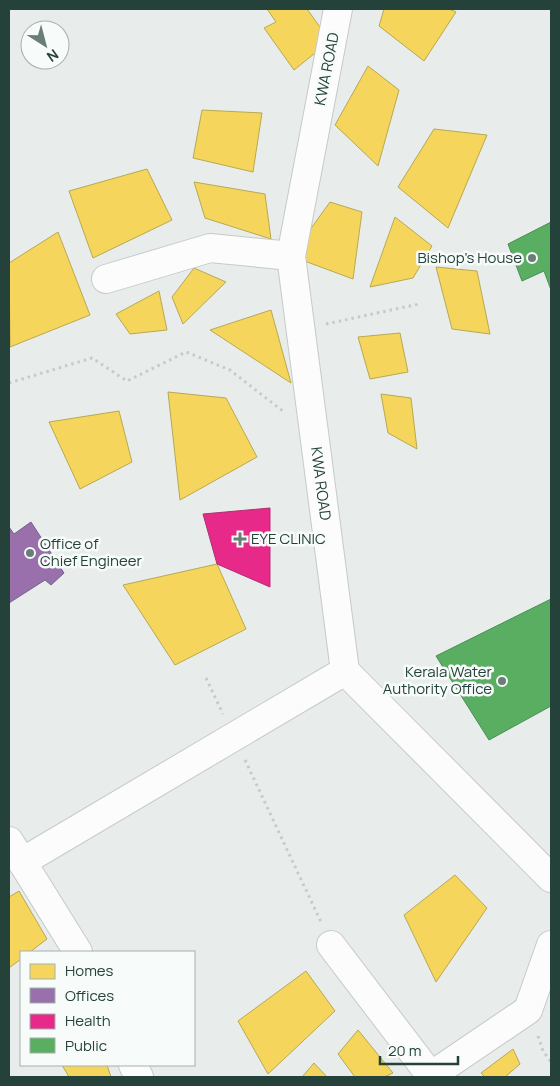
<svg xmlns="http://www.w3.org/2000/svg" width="560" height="1086" viewBox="0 0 560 1086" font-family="Manrope,sans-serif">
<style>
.homes{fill:#f6d55c;stroke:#b7a952}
.offices{fill:#9970ab;stroke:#766289}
.health{fill:#e7298a;stroke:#ac3072}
.public{fill:#5aae61;stroke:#4a8e55}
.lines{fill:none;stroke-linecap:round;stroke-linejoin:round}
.street-casing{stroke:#c5cac8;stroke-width:30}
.path{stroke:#c3ccca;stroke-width:3;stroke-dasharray:2.5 4;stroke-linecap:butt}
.street{stroke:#fcfcfc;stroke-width:28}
.poi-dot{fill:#697e78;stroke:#f7fbf9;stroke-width:2}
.labels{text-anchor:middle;stroke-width:5;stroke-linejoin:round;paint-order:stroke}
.street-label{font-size:15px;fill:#24423a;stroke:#f7fbf9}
.poi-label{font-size:15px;fill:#24423a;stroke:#f7fbf9;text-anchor:end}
</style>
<rect width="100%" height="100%" fill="#e8edeb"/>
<g class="homes">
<polygon points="267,9 307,9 330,41 294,70 264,28 276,22"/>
<polygon points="384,9 449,9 456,12 424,61 379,26"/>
<polygon points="368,66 399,90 378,166 335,125"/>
<polygon points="202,110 262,113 253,172 193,158"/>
<polygon points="434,129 487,135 448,228 398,187"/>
<polygon points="147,169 172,220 93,258 69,191"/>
<polygon points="194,182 265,194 271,239 205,218"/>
<polygon points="330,202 362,212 353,279 291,256"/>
<polygon points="395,217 432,246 413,278 370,287"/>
<polygon points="58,232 90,315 10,347 9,263"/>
<polygon points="436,267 477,271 490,334 452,329"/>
<polygon points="194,268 226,282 183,324 172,297"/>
<polygon points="159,291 167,330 130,334 116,314"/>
<polygon points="271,310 291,383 210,330"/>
<polygon points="400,333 408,372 370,379 358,337"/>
<polygon points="168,392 226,398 257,457 180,500"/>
<polygon points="381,394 411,398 417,449 388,433"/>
<polygon points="119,411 132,462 80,489 49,422"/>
<polygon points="217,564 246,629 175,665 123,585"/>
<polygon points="455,875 487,908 436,982 404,915"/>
<polygon points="19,891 47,939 30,952 21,952 21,959 9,968 9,897"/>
<polygon points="306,971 335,1011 268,1074 238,1021"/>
<polygon points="358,1030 393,1073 384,1077 355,1077 338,1054"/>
<polygon points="513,1049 520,1064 505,1077 485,1077 481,1073"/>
<polygon points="314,1063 327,1077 302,1077"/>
<polygon points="62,1065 107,1065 111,1077 69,1077"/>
</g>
<polygon class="offices" points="31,522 64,573 51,585 45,580 9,603 9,527 14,534"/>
<polygon class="health" points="270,508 270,587 217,564 203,514"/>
<g class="public">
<polygon points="551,222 551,290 544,271 522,281 508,244"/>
<polygon points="551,599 551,706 489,740 436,656"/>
</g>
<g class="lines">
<g class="street-casing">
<g id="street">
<path id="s1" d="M338,9L291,256L345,671L551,878"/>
<polyline points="106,279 210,248 291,256"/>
<polyline points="9,841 78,952"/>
<polyline points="22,862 345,671"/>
<polyline points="331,945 431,1076"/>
<polyline points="133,1065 139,1077"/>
<polyline points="429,1077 528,1010 551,945"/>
</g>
</g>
<g class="path">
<polyline points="326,324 419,304"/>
<polyline points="9,383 92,358 127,381 186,352 230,370 284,412"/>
<polyline points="206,678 223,714"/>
<polyline points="245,760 321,922"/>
<polyline points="538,1036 543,1051 551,1062"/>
</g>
<use href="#street" class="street"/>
</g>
<g class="poi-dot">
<circle cx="532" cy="258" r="5"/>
<path d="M237.5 531.5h5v5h5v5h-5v5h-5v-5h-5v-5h5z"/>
<circle cx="30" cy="553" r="5"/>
<circle cx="502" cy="681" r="5"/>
</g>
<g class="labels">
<g class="street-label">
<text transform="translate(327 69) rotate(-79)" y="5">KWA ROAD</text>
<text dy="5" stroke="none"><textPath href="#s1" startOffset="481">KWA ROAD</textPath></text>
</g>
<g class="poi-label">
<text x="522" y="263">Bishop's House</text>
<text x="251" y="544" text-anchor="start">EYE CLINIC</text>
<text x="40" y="549" text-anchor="start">Office of<tspan x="40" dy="17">Chief Engineer</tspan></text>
<text x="492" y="677">Kerala Water<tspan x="492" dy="17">Authority Office</tspan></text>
</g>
</g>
<rect width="560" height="1086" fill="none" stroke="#24423a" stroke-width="20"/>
<rect x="20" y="951" width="175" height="115" fill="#f7fbf9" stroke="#a3b1ad"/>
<rect x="30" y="964" width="25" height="15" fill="#f6d55c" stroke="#a3b1ad"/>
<text x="65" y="976" font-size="15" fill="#24423a">Homes</text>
<rect x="30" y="988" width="25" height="15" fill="#9970ab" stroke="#a3b1ad"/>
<text x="65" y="1001" font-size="15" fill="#24423a">Offices</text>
<rect x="30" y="1014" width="25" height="15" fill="#e7298a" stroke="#a3b1ad"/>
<text x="65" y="1026" font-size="15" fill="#24423a">Health</text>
<rect x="30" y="1038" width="25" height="15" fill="#5aae61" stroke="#a3b1ad"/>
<text x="65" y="1051" font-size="15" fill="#24423a">Public</text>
<g transform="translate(45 45) rotate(144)"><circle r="24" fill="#f7fbf9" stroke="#a3b1ad"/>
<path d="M0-4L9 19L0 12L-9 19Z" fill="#697e78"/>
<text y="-8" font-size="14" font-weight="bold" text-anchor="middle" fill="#24423a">N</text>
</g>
<path d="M380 1056v8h78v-8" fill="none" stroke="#24423a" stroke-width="2.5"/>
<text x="388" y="1056" font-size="15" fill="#24423a" stroke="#f7fbf9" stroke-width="4" paint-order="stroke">20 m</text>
</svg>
